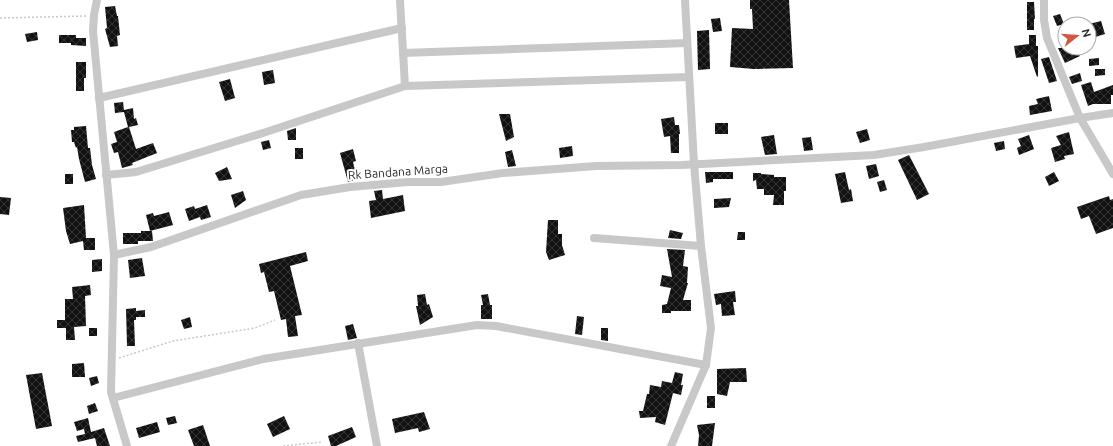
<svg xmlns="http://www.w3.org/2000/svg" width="1113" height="446" viewBox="0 0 1113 446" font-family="Ubuntu,sans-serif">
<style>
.building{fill:url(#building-cross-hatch)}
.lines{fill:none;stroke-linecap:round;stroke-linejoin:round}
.path{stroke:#c8c8c8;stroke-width:1.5;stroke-dasharray:2 2;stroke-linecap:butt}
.minor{stroke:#c8c8c8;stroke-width:8}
.labels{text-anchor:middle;stroke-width:4;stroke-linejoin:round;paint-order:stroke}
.street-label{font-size:12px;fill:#2b2b2b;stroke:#fff}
</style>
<defs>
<pattern id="building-cross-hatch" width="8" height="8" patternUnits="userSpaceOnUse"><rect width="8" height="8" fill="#121212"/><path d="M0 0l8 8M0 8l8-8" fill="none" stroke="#353535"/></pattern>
</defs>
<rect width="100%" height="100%" fill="#fff"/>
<g class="building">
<polygon points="750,0 789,0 793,68 754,69 730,67 732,28 753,29 752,9 750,9"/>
<polygon points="1027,2 1034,2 1035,19 1034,19 1034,30 1027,30"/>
<polygon points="115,6 117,16 118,16 120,35 117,36 118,46 110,47 105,29 107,28 105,7"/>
<polygon points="1060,14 1064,24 1057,26 1053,16"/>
<polygon points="720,18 722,31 713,32 711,19"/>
<polygon points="1101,21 1105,34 1089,39 1089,24"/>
<polygon points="709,30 710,69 698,70 697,31"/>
<polygon points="37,32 38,40 27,42 25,34"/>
<polygon points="59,35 76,35 76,38 86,38 86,46 71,45 71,43 59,43"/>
<polygon points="1029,35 1036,35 1036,46 1038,46 1038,76 1037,77 1030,56 1016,58 1014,46 1029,44"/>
<polygon points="1058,48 1077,48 1080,56 1065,63"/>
<polygon points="1049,57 1057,81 1049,83 1041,59"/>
<polygon points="1099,58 1099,65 1089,66 1089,59"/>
<polygon points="76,62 86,62 86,78 84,78 84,91 76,91"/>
<polygon points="1095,69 1105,69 1105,75 1095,76"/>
<polygon points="273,70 275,83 264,85 262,72"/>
<polygon points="1080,73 1082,81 1072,84 1069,77"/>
<polygon points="230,79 235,98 225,101 219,82"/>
<polygon points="1091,82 1094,92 1113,85 1113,95 1111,95 1111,104 1093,104 1088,106 1081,85"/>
<polygon points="1049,96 1052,111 1030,115 1029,106 1038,104 1036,99"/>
<polygon points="123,102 124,110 133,108 134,119 136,118 138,125 129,127 136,149 153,143 157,153 132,163 133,165 122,168 118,152 114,153 111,144 117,142 114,132 128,127 124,112 115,113 114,103"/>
<polygon points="499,114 510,114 514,137 506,141"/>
<polygon points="674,117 675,125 679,125 680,134 679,134 679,153 671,153 670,136 664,137 661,119"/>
<rect x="715" y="123" width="13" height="11"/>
<polygon points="86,126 88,148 90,148 92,165 96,179 85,182 79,159 77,147 76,148 74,142 72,142 71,130 74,130 74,127"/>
<polygon points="296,128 296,140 288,140 287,131"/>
<polygon points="867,129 870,140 860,143 856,132"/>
<polygon points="1069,132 1074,154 1064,156 1065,159 1055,162 1051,148 1061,145 1056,136"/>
<polygon points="774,135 777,154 765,155 761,137"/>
<polygon points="1029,135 1034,149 1019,155 1017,148 1021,146 1018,139"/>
<polygon points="811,137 813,150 804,151 802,138"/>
<polygon points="269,140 271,148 263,150 261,142"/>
<polygon points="1004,141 1005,149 996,151 994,143"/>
<polygon points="572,146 573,156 560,158 559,148"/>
<rect x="295" y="148" width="8" height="11"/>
<polygon points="353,149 356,161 353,162 357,179 348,182 340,153"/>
<polygon points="512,150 516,166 508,167 505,152"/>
<polygon points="909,155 929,194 917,200 898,160"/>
<polygon points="876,164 879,176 869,179 866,166"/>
<polygon points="227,167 232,179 219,181 215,173"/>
<polygon points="705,172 733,172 733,179 713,179 713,182 706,183"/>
<polygon points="845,172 849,190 851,189 853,201 841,203 835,174"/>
<polygon points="1054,172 1059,181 1049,186 1045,177"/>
<polygon points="753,173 761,173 761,174 774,175 774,177 786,177 786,191 784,191 784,205 773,205 774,195 764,195 764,189 757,189 756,180 753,181"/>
<rect x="65" y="174" width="8" height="10"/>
<polygon points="884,180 887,190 880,192 877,182"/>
<polygon points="382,190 383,199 403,195 405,211 371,218 369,201 376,200 374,191"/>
<polygon points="243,191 246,200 235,208 231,195"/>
<polygon points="1109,196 1110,200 1113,199 1113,228 1096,234 1089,216 1081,219 1077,207"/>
<polygon points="0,197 11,198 9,215 0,214"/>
<polygon points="731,198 729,207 714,208 714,199"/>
<polygon points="84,205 86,238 95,238 95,250 84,250 83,241 70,244 66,231 63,208"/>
<polygon points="207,205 211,217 201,220 200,217 189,221 185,209 194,206 195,209"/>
<polygon points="169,212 173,225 150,231 152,231 153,241 138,241 138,244 123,244 123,233 141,233 141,231 150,231 146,215 153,213 154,216"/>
<polygon points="548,220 558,220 558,234 562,234 562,245 565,255 549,260 546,252"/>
<polygon points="670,230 683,233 681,239 668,238"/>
<polygon points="738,232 745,232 745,240 737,240"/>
<polygon points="667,249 685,250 683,266 688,267 687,283 688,283 683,300 691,300 691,311 671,311 671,313 662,313 662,305 667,304 671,288 660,286 662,275 672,277"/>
<polygon points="306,252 308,261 290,266 302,315 295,316 298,336 288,337 286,319 281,320 274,291 269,292 264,272 261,273 259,264"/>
<polygon points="142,258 145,276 130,278 128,260"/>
<polygon points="102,259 102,271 92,272 92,260"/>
<polygon points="90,285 91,295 85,296 86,326 74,327 75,340 66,340 66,328 57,328 57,320 65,320 65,299 73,299 72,287"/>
<polygon points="735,291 736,302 733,302 735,315 722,316 721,304 716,305 714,294"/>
<polygon points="425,294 427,305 429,304 433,317 420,325 416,306 418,306 417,295"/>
<polygon points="488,294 490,305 492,305 492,319 481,319 481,305 483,305 481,295"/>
<polygon points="136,308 136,311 145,310 145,317 136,317 136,320 134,320 135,346 127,346 126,309"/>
<polygon points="577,316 584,317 582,335 575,334"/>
<polygon points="190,317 192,327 184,329 181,320"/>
<polygon points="353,324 357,338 348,340 345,326"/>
<rect x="89" y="328" width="8" height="8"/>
<polygon points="601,328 608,328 608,341 601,340"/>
<polygon points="84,363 85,377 72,377 72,364"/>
<polygon points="746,368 747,382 730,382 727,396 717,394 717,369"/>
<polygon points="675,372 683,374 681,385 683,385 681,395 673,393 665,425 655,422 656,417 640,418 639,411 643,411 647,394 649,394 650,385 661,387 662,381 672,383"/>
<polygon points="42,373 52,426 36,429 26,375"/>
<polygon points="97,376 99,383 91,386 89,378"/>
<rect x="707" y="396" width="8" height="12"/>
<polygon points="95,403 98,411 89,414 87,406"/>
<polygon points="424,412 430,429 419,432 418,428 395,433 392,419"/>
<polygon points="175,416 177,423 168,425 166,418"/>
<polygon points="284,416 290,429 273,437 267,424"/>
<polygon points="88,418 91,432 104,428 110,446 97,446 95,438 78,442 76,436 85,434 84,429 77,431 74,422"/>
<polygon points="157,422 160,432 139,438 136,428"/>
<polygon points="715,423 712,446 698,446 699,435 697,425"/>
<polygon points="203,425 210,446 194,446 188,430"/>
<polygon points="352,427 356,437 336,446 331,446 328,436"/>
</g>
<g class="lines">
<g class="path">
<polyline points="0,18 86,16"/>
<polyline points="119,358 173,341 255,328 275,320"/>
<polyline points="283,446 322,442"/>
</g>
<g class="minor">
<polyline points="97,0 94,15 93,31 114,255 111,392 127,446"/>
<polyline points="403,53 687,43"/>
<polyline points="405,86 689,77"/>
<polyline points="99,98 402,28"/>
<polyline points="1113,113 1080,118 1113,174"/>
<polyline points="106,175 136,172 263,133 405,86 400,0"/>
<polyline points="594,238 701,246"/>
<polyline points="114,255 151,247 301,195 350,187 408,182 441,182 503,173 596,166 682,165 874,155 924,147 1080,118 1047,38 1044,20 1044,0"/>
<polyline points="358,343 377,446"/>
<polyline points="113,398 263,359 477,325 496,326 706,365"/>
<polyline points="671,446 706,365 711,328 701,246 694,164 685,0"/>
</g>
</g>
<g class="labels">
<g class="street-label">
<text transform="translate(398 172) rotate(-4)" y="4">Rk Bandana Marga</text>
</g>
</g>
<g transform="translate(1077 36) rotate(73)"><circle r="19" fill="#ffffff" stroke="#aaaaaa"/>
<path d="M0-3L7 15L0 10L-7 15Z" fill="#d1583f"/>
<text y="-6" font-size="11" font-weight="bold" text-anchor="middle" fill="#2b2b2b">N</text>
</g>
</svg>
